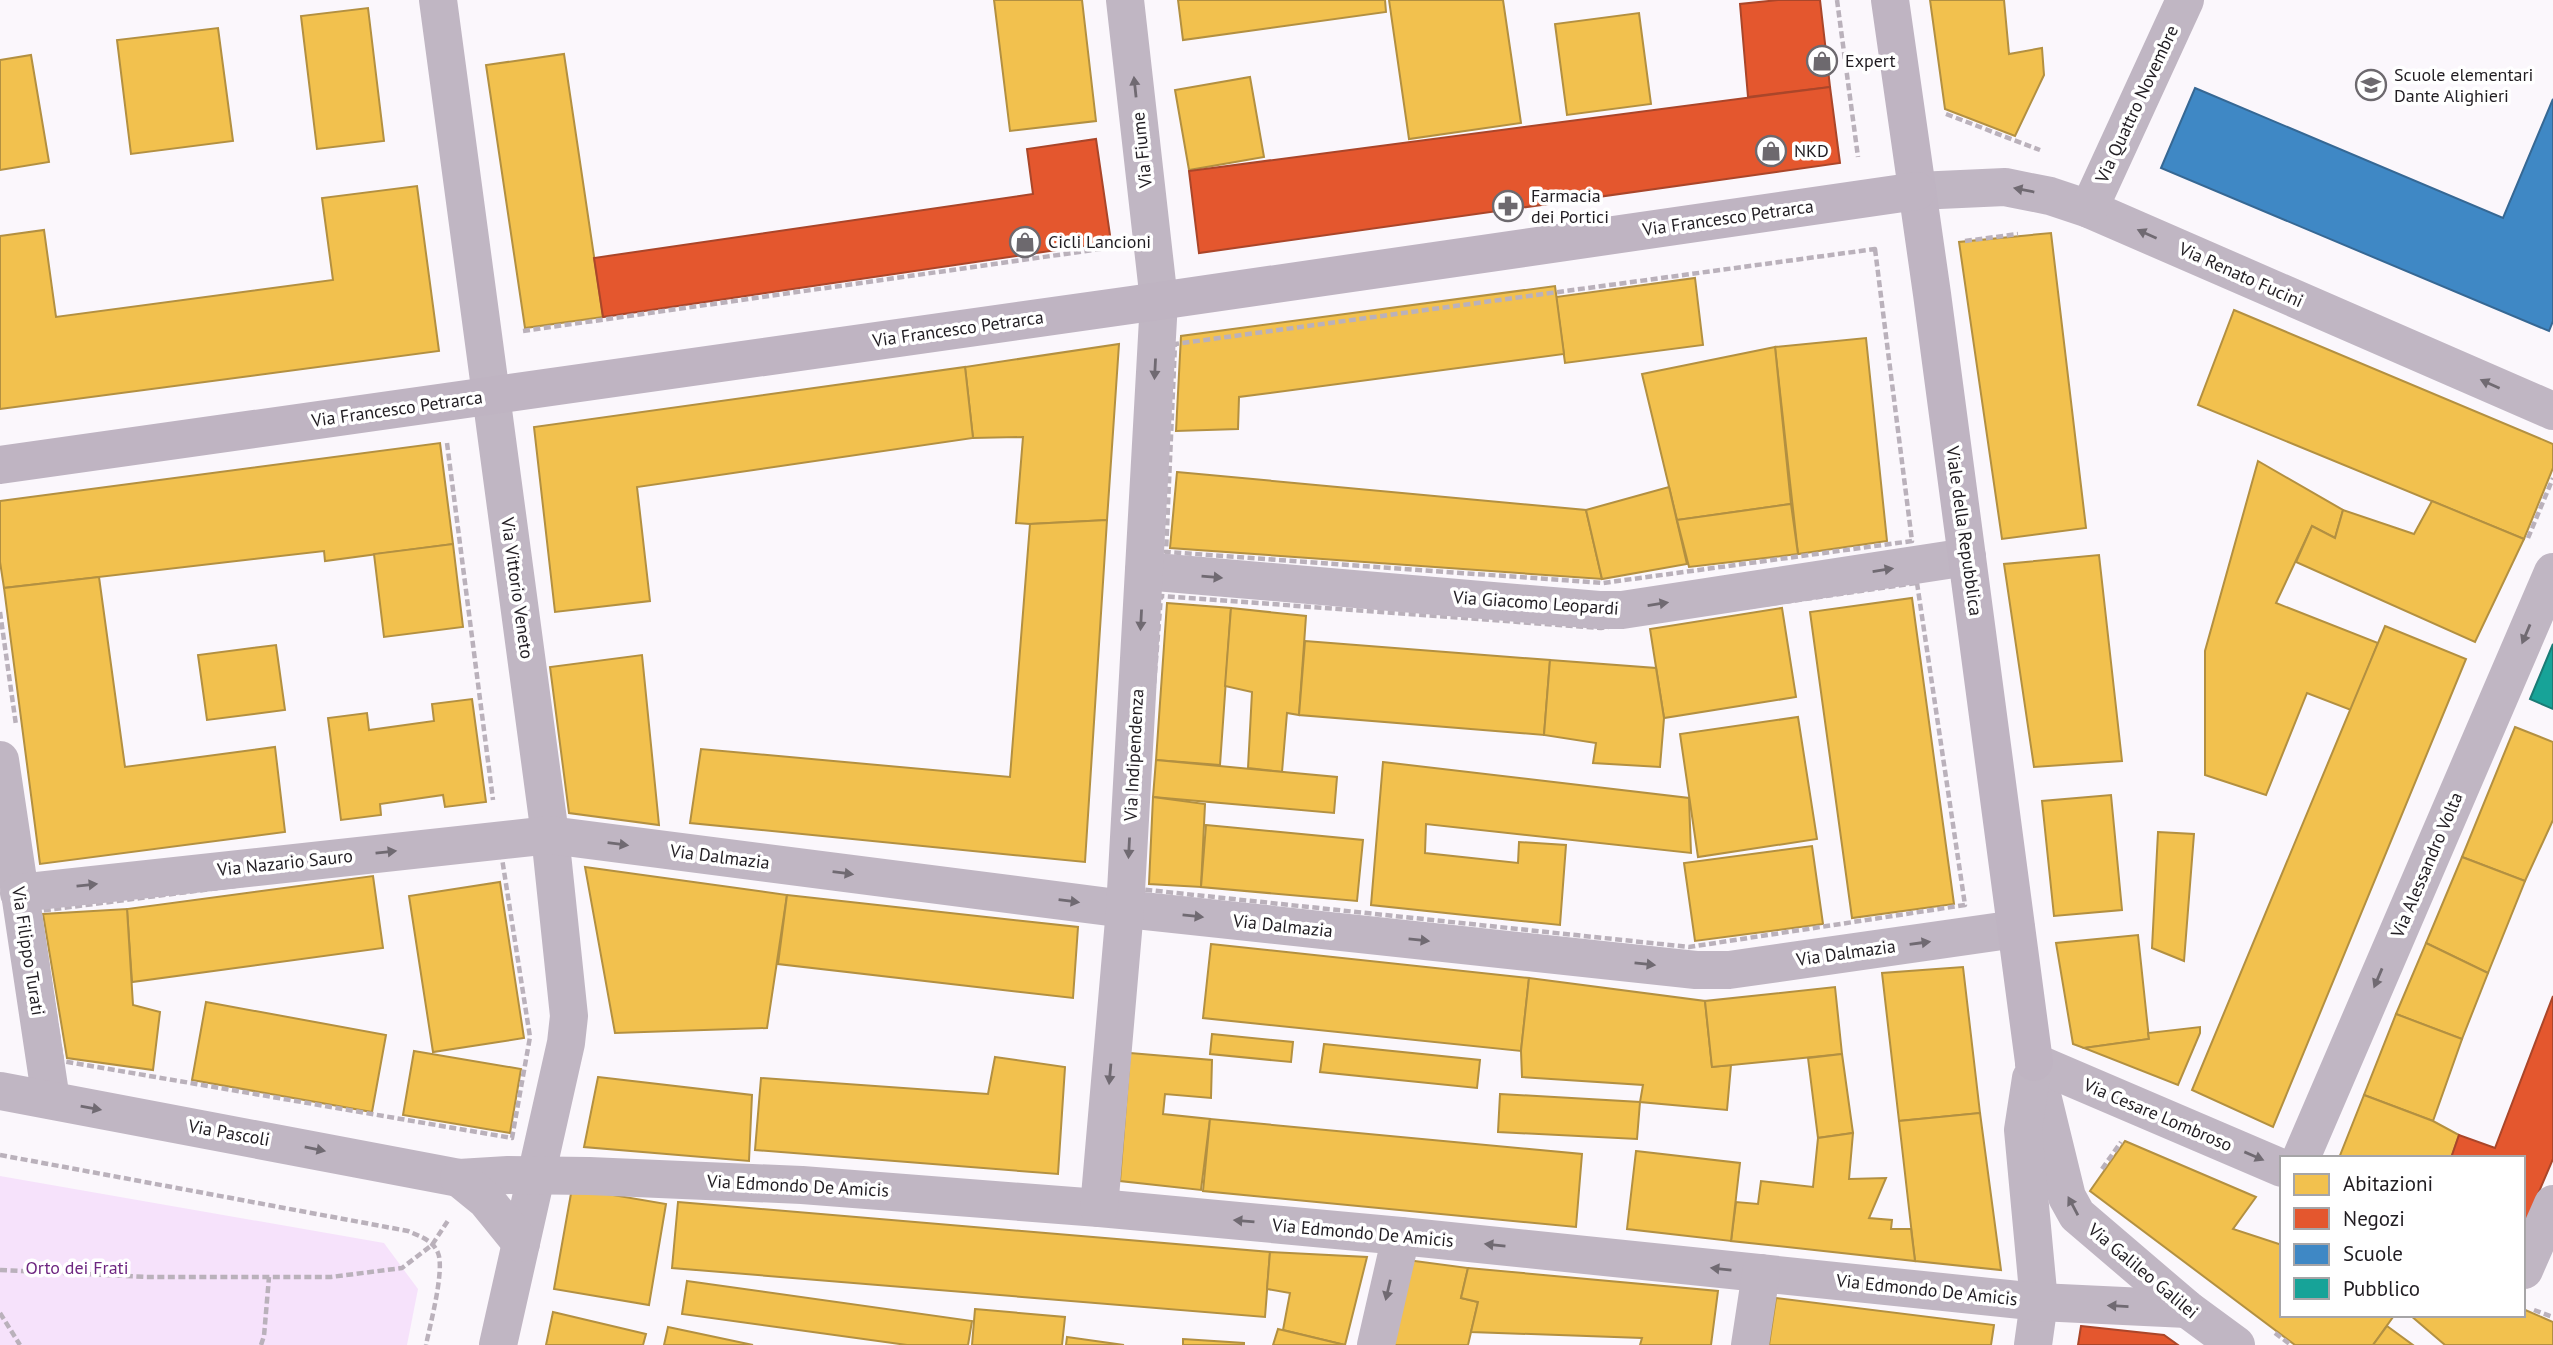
<svg xmlns="http://www.w3.org/2000/svg" width="2553" height="1345" viewBox="0 0 2553 1345" font-family="'PT Sans',sans-serif">
<style>
.green{fill:#f6e2fb}
.homes{fill:#f2c14e;stroke:#b39041;stroke-width:2}
.shops{fill:#e4572e;stroke:#aa462a;stroke-width:2}
.schools{fill:#3f88c5;stroke:#366894;stroke-width:2}
.public{fill:#17a398;stroke:#1a7b75;stroke-width:2}
.lines{fill:none;stroke-linecap:round;stroke-linejoin:round}
.path{stroke:#bab1bb;stroke-width:4.5;stroke-dasharray:7 3.5;stroke-linecap:butt}
.street{stroke:#c0b6c3;stroke-width:38}
.secondary{stroke:#bfb4c2;stroke-width:38}
.oneway{fill:#706a72}
.labels{text-anchor:middle;stroke-width:7;stroke-linejoin:round;paint-order:stroke}
.poi-label{font-size:18px;fill:#211d22;stroke:#fff;text-anchor:start}
.street-label{font-size:18px;fill:#211d22;stroke:#fff}
.park-label{font-size:18px;fill:#6e2680;stroke:#fff}
</style>
<rect width="100%" height="100%" fill="#fbf7fc"/>
<polygon class="green" points="0,1176 384,1243 418,1289 407,1345 0,1345"/>
<g class="homes">
<polygon points="994,0 1082,0 1096,121 1010,131"/>
<polygon points="1178,0 1385,0 1386,12 1183,40"/>
<polygon points="1389,0 1503,0 1521,123 1409,139"/>
<polygon points="1930,0 2004,0 2009,54 2042,48 2044,75 2015,136 1945,109"/>
<polygon points="368,8 384,141 317,149 301,16"/>
<polygon points="1639,13 1651,104 1567,115 1555,24"/>
<polygon points="218,28 233,141 131,154 117,40"/>
<polygon points="564,54 603,317 525,328 486,65"/>
<polygon points="31,55 49,162 0,170 0,60"/>
<polygon points="1250,77 1264,157 1189,170 1175,90"/>
<polygon points="417,186 439,351 0,409 0,236 44,230 56,317 333,280 322,198"/>
<polygon points="2051,233 2086,528 2002,539 1959,242"/>
<polygon points="1695,278 1703,345 1565,363 1556,297"/>
<polygon points="1555,286 1564,354 1239,397 1238,429 1176,431 1181,336"/>
<polygon points="2234,310 2553,444 2553,468 2524,539 2198,405"/>
<polygon points="1866,338 1887,541 1798,554 1775,347"/>
<polygon points="1119,344 1107,520 1030,524 1016,523 1023,437 973,438 965,367"/>
<polygon points="1775,347 1791,504 1677,520 1642,374"/>
<polygon points="965,367 973,438 637,487 650,601 555,612 534,427"/>
<polygon points="440,443 453,544 325,561 324,551 4,588 0,562 0,501"/>
<polygon points="2258,461 2343,510 2335,538 2312,526 2276,603 2378,643 2351,710 2307,693 2266,795 2205,775 2205,651"/>
<polygon points="1177,472 1586,510 1602,579 1170,548"/>
<polygon points="1669,487 1687,564 1602,579 1586,510"/>
<polygon points="2432,501 2524,539 2475,642 2296,562 2312,526 2335,538 2343,510 2414,534"/>
<polygon points="1791,504 1798,554 1689,567 1677,520"/>
<polygon points="1107,520 1085,862 690,823 701,749 1010,777 1030,524"/>
<polygon points="453,544 463,627 384,637 374,554"/>
<polygon points="2099,555 2122,761 2034,767 2004,564"/>
<polygon points="99,577 125,767 275,747 285,832 40,864 4,588"/>
<polygon points="1912,598 1954,904 1852,918 1810,612"/>
<polygon points="1167,603 1231,608 1220,765 1156,760"/>
<polygon points="1231,608 1306,616 1299,715 1287,713 1282,772 1248,768 1252,692 1225,686"/>
<polygon points="1782,608 1796,697 1664,718 1650,629"/>
<polygon points="2385,626 2466,659 2273,1127 2192,1090"/>
<polygon points="1305,641 1550,660 1544,735 1299,715"/>
<polygon points="276,645 285,710 207,720 198,655"/>
<polygon points="642,655 659,825 569,813 550,667"/>
<polygon points="1550,660 1656,668 1664,718 1660,767 1593,763 1596,743 1544,735"/>
<polygon points="472,699 486,802 445,807 443,795 380,804 381,815 341,820 328,718 367,713 369,730 434,721 432,704"/>
<polygon points="1798,717 1817,839 1698,857 1680,734"/>
<polygon points="2515,727 2553,742 2553,820 2525,881 2462,857"/>
<polygon points="1156,760 1337,777 1334,813 1153,797"/>
<polygon points="1383,762 1689,798 1691,853 1426,824 1425,853 1518,863 1519,842 1566,845 1560,925 1371,905"/>
<polygon points="2111,795 2122,910 2054,916 2042,801"/>
<polygon points="1153,797 1205,804 1201,887 1149,884"/>
<polygon points="1206,825 1363,840 1357,901 1201,887"/>
<polygon points="2158,832 2194,834 2184,961 2152,948"/>
<polygon points="1812,846 1823,924 1695,941 1684,863"/>
<polygon points="2462,857 2525,881 2488,973 2426,943"/>
<polygon points="585,867 787,895 767,1028 615,1033"/>
<polygon points="373,876 383,948 132,982 127,909"/>
<polygon points="500,882 524,1038 433,1052 409,896"/>
<polygon points="787,895 1078,927 1073,998 778,964"/>
<polygon points="127,909 133,1005 160,1012 153,1070 67,1058 43,914"/>
<polygon points="2138,935 2149,1039 2084,1048 2073,1044 2056,943"/>
<polygon points="2426,943 2488,973 2462,1039 2396,1014"/>
<polygon points="1211,944 1529,978 1521,1051 1203,1018"/>
<polygon points="1963,967 1980,1113 1899,1121 1882,973"/>
<polygon points="1529,978 1705,1001 1712,1067 1731,1065 1727,1110 1640,1102 1643,1085 1522,1077 1521,1051"/>
<polygon points="1835,987 1842,1054 1712,1067 1705,1001"/>
<polygon points="206,1002 386,1035 372,1112 192,1080"/>
<polygon points="2396,1014 2462,1039 2433,1121 2364,1095"/>
<polygon points="2200,1027 2200,1033 2178,1085 2084,1048 2149,1039 2148,1033"/>
<polygon points="1212,1034 1293,1042 1291,1062 1210,1054"/>
<polygon points="1324,1044 1480,1060 1477,1088 1320,1072"/>
<polygon points="414,1051 521,1069 510,1133 403,1115"/>
<polygon points="1130,1053 1212,1060 1211,1098 1165,1094 1163,1114 1210,1119 1201,1190 1120,1181"/>
<polygon points="1842,1054 1853,1133 1818,1138 1808,1058"/>
<polygon points="995,1057 1065,1067 1058,1174 755,1150 761,1078 988,1094"/>
<polygon points="598,1077 752,1095 749,1161 584,1147"/>
<polygon points="1500,1094 1640,1102 1637,1139 1498,1132"/>
<polygon points="2364,1095 2433,1121 2459,1135 2451,1158 2339,1158"/>
<polygon points="1980,1113 2001,1270 1915,1261 1899,1121"/>
<polygon points="1210,1119 1582,1154 1576,1227 1203,1191"/>
<polygon points="1853,1133 1849,1179 1886,1178 1869,1218 1892,1220 1891,1229 1911,1229 1915,1261 1731,1241 1736,1202 1758,1204 1761,1181 1813,1187 1818,1138"/>
<polygon points="2125,1141 2256,1197 2233,1229 2282,1245 2282,1315 2390,1315 2393,1317 2373,1345 2295,1345 2090,1191"/>
<polygon points="1636,1151 1740,1163 1731,1241 1627,1229"/>
<polygon points="572,1188 666,1204 649,1305 554,1289"/>
<polygon points="678,1202 1270,1252 1265,1317 672,1268"/>
<polygon points="1270,1252 1367,1257 1345,1345 1283,1330 1290,1293 1267,1289"/>
<polygon points="1407,1260 1468,1268 1461,1298 1478,1302 1468,1345 1389,1345"/>
<polygon points="1468,1268 1718,1291 1711,1345 1640,1345 1642,1338 1471,1332 1478,1302 1461,1298"/>
<polygon points="687,1281 972,1321 968,1345 907,1345 682,1314"/>
<polygon points="1776,1298 1994,1325 1991,1345 1769,1345"/>
<polygon points="975,1309 1065,1317 1062,1345 972,1345"/>
<polygon points="2523,1309 2553,1322 2553,1345 2445,1345 2410,1315 2523,1315"/>
<polygon points="553,1312 646,1334 643,1345 546,1345"/>
<polygon points="2387,1326 2413,1345 2373,1345"/>
<polygon points="668,1327 753,1345 664,1345"/>
<polygon points="1278,1329 1345,1345 1273,1345"/>
<polygon points="1067,1337 1124,1345 1066,1345"/>
<polygon points="1183,1339 1244,1343 1244,1345 1183,1345"/>
</g>
<g class="shops">
<polygon points="1778,0 1820,0 1830,87 1748,97 1740,4"/>
<polygon points="1830,87 1840,163 1199,253 1189,171"/>
<polygon points="1096,139 1111,242 603,317 594,258 1033,194 1027,149"/>
<polygon points="2553,996 2553,1159 2523,1229 2523,1158 2451,1158 2459,1135 2495,1148"/>
<polygon points="2081,1326 2164,1335 2178,1345 2078,1345"/>
</g>
<polygon class="schools" points="2195,88 2503,218 2553,99 2553,321 2549,331 2161,168"/>
<polygon class="public" points="2553,644 2553,709 2530,699"/>
<g class="lines">
<g class="path">
<polyline points="1837,0 1858,157"/>
<polyline points="1946,114 2040,150"/>
<polyline points="1965,241 2018,234"/>
<polygon points="1875,249 1912,541 1603,583 1166,552 1175,344"/>
<polyline points="523,331 1114,247"/>
<polyline points="447,443 493,800"/>
<polyline points="2528,538 2553,478"/>
<polygon points="1917,583 1965,905 1689,947 1138,889 1161,596 1601,628"/>
<polyline points="0,612 16,725"/>
<polygon points="501,852 530,1037 512,1138 62,1061 39,911"/>
<path d="M0,1155L408,1231C419,1236 433,1240 438,1253C445,1270 430,1325 426,1345"/>
<polyline points="2102,1169 2121,1142"/>
<polyline points="0,1270 146,1277 331,1277 402,1268 432,1245 449,1219"/>
<polyline points="2534,1310 2553,1317"/>
<polyline points="0,1313 20,1345"/>
<polyline points="2275,1333 2291,1345"/>
<polyline points="261,1345 264,1336 269,1277"/>
</g>
<g class="street">
<polyline points="438,0 550,835 569,1016 566,1043 498,1345"/>
<polyline points="1917,191 2005,187 2050,196 2089,209 2553,411"/>
<polyline points="2089,209 2185,0"/>
<polyline points="1144,571 1599,610 1622,610 1967,557"/>
<polyline points="0,760 51,1100"/>
<polyline points="19,893 550,835 1125,909 1696,970 1729,970 2016,929"/>
<polyline points="2034,1062 2067,1197 2077,1215 2187,1309 2236,1345"/>
<polyline points="2034,1062 2282,1168"/>
<polyline points="2031,1078 2023,1130 2039,1302 2033,1345"/>
<polyline points="0,1091 459,1178 508,1175 589,1176 802,1185 1099,1208 1401,1236 2039,1302 2187,1309"/>
<polyline points="2301,1158 2553,572"/>
<polyline points="459,1178 486,1200 521,1243"/>
<polyline points="1099,1208 1125,909 1159,301 1125,0"/>
<polyline points="2524,1270 2553,1204"/>
<polyline points="1376,1345 1401,1236"/>
<polyline points="1750,1345 1761,1273"/>
</g>
<g class="secondary">
<polyline points="1890,0 1932,294 2034,1062"/>
<polyline points="0,465 1131,305 1917,191"/>
</g>
</g>
<defs><path id="oneway-solid" d="M-6-.8H1V-3.2L6.5 0L1 3.2V.8H-6Z" transform="scale(1.75)"/></defs>
<g class="oneway">
<use href="#oneway-solid" transform="translate(1135 87) rotate(-96)"/>
<use href="#oneway-solid" transform="translate(2024 190) rotate(-169)"/>
<use href="#oneway-solid" transform="translate(2147 234) rotate(-156)"/>
<use href="#oneway-solid" transform="translate(1155 369) rotate(93)"/>
<use href="#oneway-solid" transform="translate(2490 384) rotate(-156)"/>
<use href="#oneway-solid" transform="translate(1883 570) rotate(-9)"/>
<use href="#oneway-solid" transform="translate(1212 577) rotate(5)"/>
<use href="#oneway-solid" transform="translate(1658 604) rotate(-9)"/>
<use href="#oneway-solid" transform="translate(1141 620) rotate(93)"/>
<use href="#oneway-solid" transform="translate(2526 634) rotate(113)"/>
<use href="#oneway-solid" transform="translate(618 844) rotate(7)"/>
<use href="#oneway-solid" transform="translate(1129 848) rotate(93)"/>
<use href="#oneway-solid" transform="translate(386 852) rotate(-6)"/>
<use href="#oneway-solid" transform="translate(843 873) rotate(7)"/>
<use href="#oneway-solid" transform="translate(87 885) rotate(-6)"/>
<use href="#oneway-solid" transform="translate(1069 901) rotate(7)"/>
<use href="#oneway-solid" transform="translate(1193 916) rotate(6)"/>
<use href="#oneway-solid" transform="translate(1419 940) rotate(6)"/>
<use href="#oneway-solid" transform="translate(1920 943) rotate(-8)"/>
<use href="#oneway-solid" transform="translate(1645 964) rotate(6)"/>
<use href="#oneway-solid" transform="translate(2378 978) rotate(113)"/>
<use href="#oneway-solid" transform="translate(1110 1074) rotate(95)"/>
<use href="#oneway-solid" transform="translate(91 1108) rotate(10)"/>
<use href="#oneway-solid" transform="translate(315 1149) rotate(11)"/>
<use href="#oneway-solid" transform="translate(2254 1156) rotate(23)"/>
<use href="#oneway-solid" transform="translate(2073 1206) rotate(-118)"/>
<use href="#oneway-solid" transform="translate(1244 1221) rotate(-175)"/>
<use href="#oneway-solid" transform="translate(1495 1245) rotate(-174)"/>
<use href="#oneway-solid" transform="translate(1721 1269) rotate(-174)"/>
<use href="#oneway-solid" transform="translate(1388 1290) rotate(103)"/>
<use href="#oneway-solid" transform="translate(2118 1306) rotate(-177)"/>
</g>
<defs>
<g id="shop-ring" transform="scale(1.575)"><circle r="9.5" fill="#fff" stroke="#6d696e" stroke-width="1.5"/><path d="M-5-2.5h2.3a2.7 3.5 0 0 1 5.4 0H5L5.5 6h-11ZM-1.5-2.5h3a1.5 2.3 0 0 0-3 0Z" fill="#6d696e"/></g>
<g id="school-ring" transform="scale(1.575)"><circle r="9.5" fill="#fff" stroke="#6d696e" stroke-width="1.5"/><path d="M0-5L7-2L0 1L-7-2ZM-4 1L0 2.5L4 1V4Q0 6-4 4Z" fill="#6d696e"/></g>
<g id="pharmacy-ring" transform="scale(1.575)"><circle r="9.5" fill="#fff" stroke="#6d696e" stroke-width="1.5"/><path d="M-2-6h4v4h4v4h-4v4h-4v-4h-4v-4h4Z" fill="#6d696e"/></g>
</defs>
<g fill-rule="evenodd">
<use href="#shop-ring" x="1822" y="61"/>
<use href="#school-ring" x="2371" y="85"/>
<use href="#shop-ring" x="1771" y="151"/>
<use href="#pharmacy-ring" x="1508" y="206"/>
<use href="#shop-ring" x="1025" y="242"/>
</g>
<g class="labels">
<g class="poi-label">
<text x="1845" y="67">Expert</text>
<text x="2394" y="81">Scuole elementari<tspan x="2394" dy="21">Dante Alighieri</tspan></text>
<text x="1794" y="157">NKD</text>
<text x="1531" y="202">Farmacia<tspan x="1531" dy="21">dei Portici</tspan></text>
<text x="1048" y="248">Cicli Lancioni</text>
</g>
<g class="street-label">
<text transform="translate(2137 104) rotate(-65)" y="6">Via Quattro Novembre</text>
<text transform="translate(1142 150) rotate(-96)" y="6">Via Fiume</text>
<text transform="translate(1728 218) rotate(-8)" y="6">Via Francesco Petrarca</text>
<text transform="translate(2241 275) rotate(24)" y="6">Via Renato Fucini</text>
<text transform="translate(958 329) rotate(-8)" y="6">Via Francesco Petrarca</text>
<text transform="translate(397 409) rotate(-8)" y="6">Via Francesco Petrarca</text>
<text transform="translate(1964 531) rotate(82)" y="6">Viale della Repubblica</text>
<text transform="translate(517 588) rotate(82)" y="6">Via Vittorio Veneto</text>
<text transform="translate(1536 603) rotate(4)" y="6">Via Giacomo Leopardi</text>
<text transform="translate(1134 755) rotate(-87)" y="6">Via Indipendenza</text>
<text transform="translate(720 857) rotate(7)" y="6">Via Dalmazia</text>
<text transform="translate(285 863) rotate(-6)" y="6">Via Nazario Sauro</text>
<text transform="translate(2427 865) rotate(-67)" y="6">Via Alessandro Volta</text>
<text transform="translate(1283 926) rotate(6)" y="6">Via Dalmazia</text>
<text transform="translate(28 951) rotate(81)" y="6">Via Filippo Turati</text>
<text transform="translate(1846 953) rotate(-8)" y="6">Via Dalmazia</text>
<text transform="translate(2158 1115) rotate(23)" y="6">Via Cesare Lombroso</text>
<text transform="translate(229 1133) rotate(10)" y="6">Via Pascoli</text>
<text transform="translate(798 1186) rotate(3)" y="6">Via Edmondo De Amicis</text>
<text transform="translate(1363 1233) rotate(5)" y="6">Via Edmondo De Amicis</text>
<text transform="translate(2143 1271) rotate(40)" y="6">Via Galileo Galilei</text>
<text transform="translate(1927 1290) rotate(6)" y="6">Via Edmondo De Amicis</text>
</g>
<g class="park-label">
<text x="77" y="1274">Orto dei Frati</text>
</g>
</g>
<rect x="2280" y="1156" width="245" height="161" fill="#ffffff" stroke="#a6a5a7" stroke-width="2"/>
<rect x="2294" y="1174" width="35" height="21" fill="#f2c14e" stroke="#a6a5a7" stroke-width="2"/>
<text x="2343" y="1191" font-size="21" fill="#211d22">Abitazioni</text>
<rect x="2294" y="1208" width="35" height="21" fill="#e4572e" stroke="#a6a5a7" stroke-width="2"/>
<text x="2343" y="1226" font-size="21" fill="#211d22">Negozi</text>
<rect x="2294" y="1244" width="35" height="21" fill="#3f88c5" stroke="#a6a5a7" stroke-width="2"/>
<text x="2343" y="1261" font-size="21" fill="#211d22">Scuole</text>
<rect x="2294" y="1278" width="35" height="21" fill="#17a398" stroke="#a6a5a7" stroke-width="2"/>
<text x="2343" y="1296" font-size="21" fill="#211d22">Pubblico</text>
</svg>
